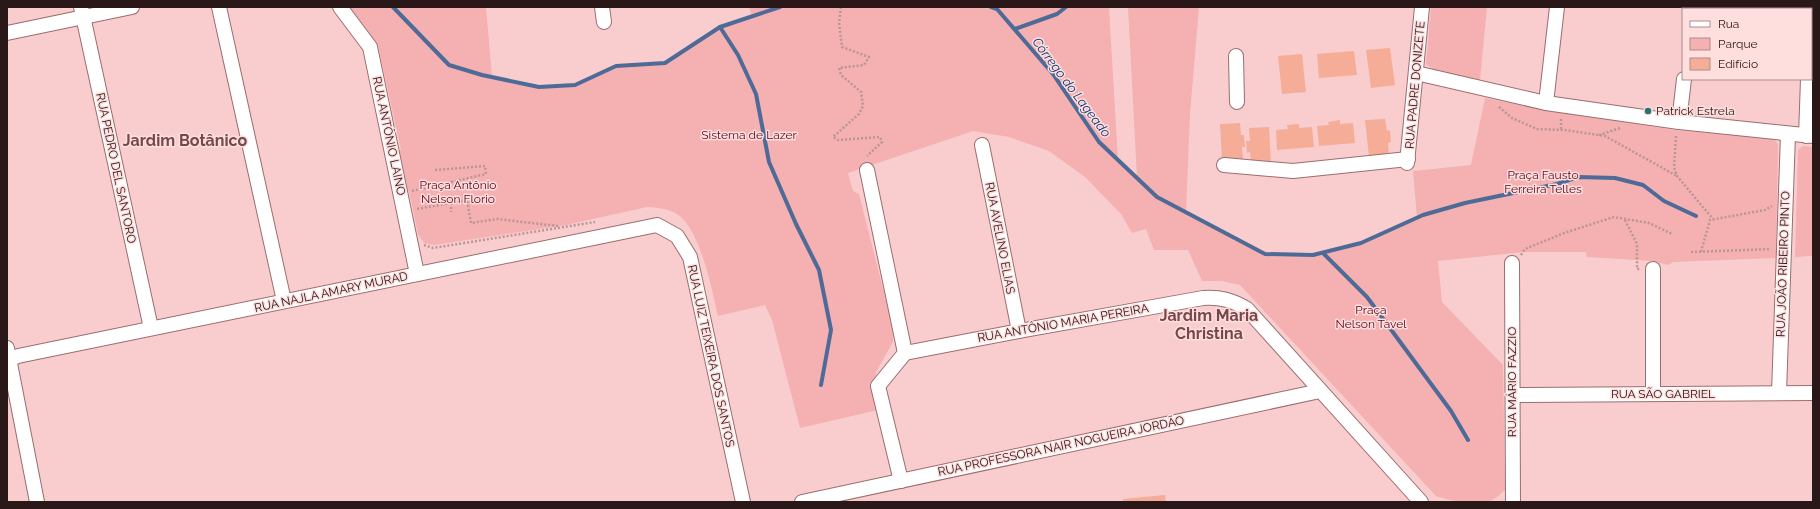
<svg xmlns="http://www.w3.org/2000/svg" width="1820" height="509" viewBox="0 0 1820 509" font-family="Raleway,sans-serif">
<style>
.green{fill:#f5b0b2}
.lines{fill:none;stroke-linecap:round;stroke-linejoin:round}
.stream{stroke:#4e6a97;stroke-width:4}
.building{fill:#f5ad98}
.minor-casing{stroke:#9c6d6e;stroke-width:16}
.path{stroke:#ba9596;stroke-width:2.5;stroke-dasharray:2 2;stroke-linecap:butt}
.minor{stroke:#fff;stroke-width:14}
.poi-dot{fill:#277273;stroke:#ffdede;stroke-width:1.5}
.labels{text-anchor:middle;stroke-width:3;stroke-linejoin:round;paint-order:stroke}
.street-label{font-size:12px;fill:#2a1718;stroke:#ffdede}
.poi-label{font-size:12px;fill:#2a1718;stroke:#ffdede;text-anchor:start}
.park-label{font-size:12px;fill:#5a0719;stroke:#ffdede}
.water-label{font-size:13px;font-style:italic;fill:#093974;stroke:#ffdede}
.district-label{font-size:16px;font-weight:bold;fill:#75494b;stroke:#ffdede}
</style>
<rect width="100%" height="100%" fill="#f9cdce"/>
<g class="green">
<path d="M348,7H486L492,77L539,87L575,85L616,66L665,63L720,27L752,17L749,7H780L767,12L784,7H1109L1118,160L1137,178L1128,7H1199L1190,114L1186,212L1265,254L1313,255L1361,243L1417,218L1413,171L1471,165L1485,98L1546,110L1674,130L1771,138L1776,141L1778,145L1776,258L1673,262L1668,265L1653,261L1587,257L1586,252H1524L1438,261L1442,302L1503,365L1505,490C1501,493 1497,498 1492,500C1477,507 1451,501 1436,496L1240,285L1222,281H1202L1188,250H1154L1146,229L1132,233L1121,214L1085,177L1049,151L1009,137L973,131L848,173L853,191L859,194L893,328V342L876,372L874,387L878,410L800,428L772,320L765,305L718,316C712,290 700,228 677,214C669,209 656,207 647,207L566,225L434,245L424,243L418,234L409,191L407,192L398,151L401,150L378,46Z"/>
<polygon points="1431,7 1487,7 1480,80 1435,71 1426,64"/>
<polygon points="1803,146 1813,147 1813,256 1795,257 1798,150"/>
</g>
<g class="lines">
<g class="stream">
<polyline points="393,7 449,65 482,75 539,87 575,85 616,66 665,63 720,27 780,7"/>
<polyline points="991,7 997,9 1053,74 1099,142 1157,197 1265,254 1313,255 1361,243 1423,215 1465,203 1557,184 1578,177 1615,178 1643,185 1664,201 1696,216"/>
<polyline points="720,27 738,55 756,94 769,162 796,224 819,270 831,330 821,385"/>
<polyline points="1015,29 1057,14 1066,7"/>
<polyline points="1323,253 1367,297 1451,411 1468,440"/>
</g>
</g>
<g class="building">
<polygon points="1390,48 1395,85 1371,88 1366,50"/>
<polygon points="1354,51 1357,75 1319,78 1317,54"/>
<polygon points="1302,54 1306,92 1282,94 1278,56"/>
<polygon points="1385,119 1387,131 1390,130 1391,142 1388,143 1389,155 1369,157 1365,120"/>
<polygon points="1340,120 1340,124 1353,123 1355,143 1319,146 1317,126 1329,125 1328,122"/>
<polygon points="1240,123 1241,135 1244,135 1245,147 1242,147 1243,159 1222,161 1220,124"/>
<polygon points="1299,124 1299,128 1312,127 1314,147 1277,150 1276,130 1288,129 1287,125"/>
<polygon points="1269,127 1271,163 1251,164 1250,152 1247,153 1246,141 1250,141 1249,128"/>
<polygon points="1165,495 1166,502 1123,502 1123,499"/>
</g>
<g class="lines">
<g class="minor-casing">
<g id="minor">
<polyline points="81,7 151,328"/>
<polyline points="219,7 284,301"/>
<polyline points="340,7 370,47 417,274"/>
<polyline points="602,7 604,22"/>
<polyline points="1692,9 1692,7"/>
<polyline points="1809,9 1809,7"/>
<polyline points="7,33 132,7"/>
<polyline points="1236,56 1237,102"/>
<polyline points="1416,73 1546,103 1679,122 1813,136"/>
<polyline points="1546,103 1557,7"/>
<polyline points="1679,122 1684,79"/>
<polyline points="1806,136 1808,79"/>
<polyline points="982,145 1019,331"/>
<polyline points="1407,163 1422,7"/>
<polyline points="1224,165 1293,171 1408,159"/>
<polyline points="867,170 905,353 878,386 901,481"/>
<polyline points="1512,263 1513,502"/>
<polyline points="7,348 37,502"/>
<path d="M905,353L1019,331L1203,298C1221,297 1232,300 1247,309L1421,502"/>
<polyline points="7,361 18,356 657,225 677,236 690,257 743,502"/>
<polyline points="1779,393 1788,134"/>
<polyline points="1653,394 1653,269"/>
<polyline points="1513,395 1813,393"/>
<polyline points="802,502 1320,391"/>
</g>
</g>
<g class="path">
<polyline points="841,7 839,23 842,47 869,57 864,65 839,68 841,75 861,92 863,106 859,114 833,137 838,140 880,137 882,142 867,156"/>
<polyline points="1499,107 1512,118 1537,129 1565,130 1605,136 1677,176"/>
<polyline points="1561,119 1561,130"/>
<polyline points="1599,135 1620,128"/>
<polyline points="1676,136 1674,167 1677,176 1713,219"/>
<polyline points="412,191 486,174 485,166 435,170"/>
<polyline points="451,203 451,212"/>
<polyline points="417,209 467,200 471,223 497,219 558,226"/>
<polyline points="1625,220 1637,244 1637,269 1640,269"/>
<polyline points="424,245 433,248 595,222"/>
<polyline points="1691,252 1771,249"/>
<polyline points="1701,252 1710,220 1765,210 1772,206"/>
<polyline points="1521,255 1525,249 1567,232 1614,217 1649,223 1672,234"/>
</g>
<use href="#minor" class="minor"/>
</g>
<circle class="poi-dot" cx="1648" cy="111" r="4"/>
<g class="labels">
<g class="street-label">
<text transform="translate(1415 85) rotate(-85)" y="4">RUA PADRE DONIZETE</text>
<text transform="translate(389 136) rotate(78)" y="4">RUA ANTÔNIO LAINO</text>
<text transform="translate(116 168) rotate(78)" y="4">RUA PEDRO DEL SANTORO</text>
<text transform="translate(1000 238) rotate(79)" y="4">RUA AVELINO ELIAS</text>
<text transform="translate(1783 264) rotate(-88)" y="4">RUA JOÃO RIBEIRO PINTO</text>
<text transform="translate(331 292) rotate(-12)" y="4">RUA NAJLA AMARY MURAD</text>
<text transform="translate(1063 323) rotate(-10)" y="4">RUA ANTÔNIO MARIA PEREIRA</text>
<text transform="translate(711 356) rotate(78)" y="4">RUA LUIZ TEIXEIRA DOS SANTOS</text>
<text transform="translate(1512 382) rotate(-90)" y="4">RUA MÁRIO FAZZIO</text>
<text x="1663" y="398">RUA SÃO GABRIEL</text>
<text transform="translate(1061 446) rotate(-12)" y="4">RUA PROFESSORA NAIR NOGUEIRA JORDÃO</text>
</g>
<g class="poi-label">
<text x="1656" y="115">Patrick Estrela</text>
</g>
<g class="park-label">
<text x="749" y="139">Sistema de Lazer</text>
<text x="1543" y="179">Praça Fausto<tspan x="1543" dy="14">Ferreira Telles</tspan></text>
<text x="458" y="189">Praça Antônio<tspan x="458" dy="14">Nelson Florio</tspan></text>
<text x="1371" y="314">Praça<tspan x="1371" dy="14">Nelson Tavel</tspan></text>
</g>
<g class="water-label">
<text transform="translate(1072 87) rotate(53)" y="5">Córrego do Lageado</text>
</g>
<g class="district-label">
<text x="185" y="146">Jardim Botânico</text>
<text x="1209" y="321">Jardim Maria<tspan x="1209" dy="18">Christina</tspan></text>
</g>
</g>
<rect width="1820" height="509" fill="none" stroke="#2a1718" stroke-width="16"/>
<rect x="1682" y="8" width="130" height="72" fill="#ffdede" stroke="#aa8e8f"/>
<rect x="1690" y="21" width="20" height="6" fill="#ffffff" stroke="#aa8e8f"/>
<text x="1718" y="28" font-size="12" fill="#2a1718">Rua</text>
<rect x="1690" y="38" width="20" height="12" fill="#f5b0b2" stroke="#aa8e8f"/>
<text x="1718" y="48" font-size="12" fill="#2a1718">Parque</text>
<rect x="1690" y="58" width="20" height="12" fill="#f5ad98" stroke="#aa8e8f"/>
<text x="1718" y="68" font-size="12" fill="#2a1718">Edifício</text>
</svg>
